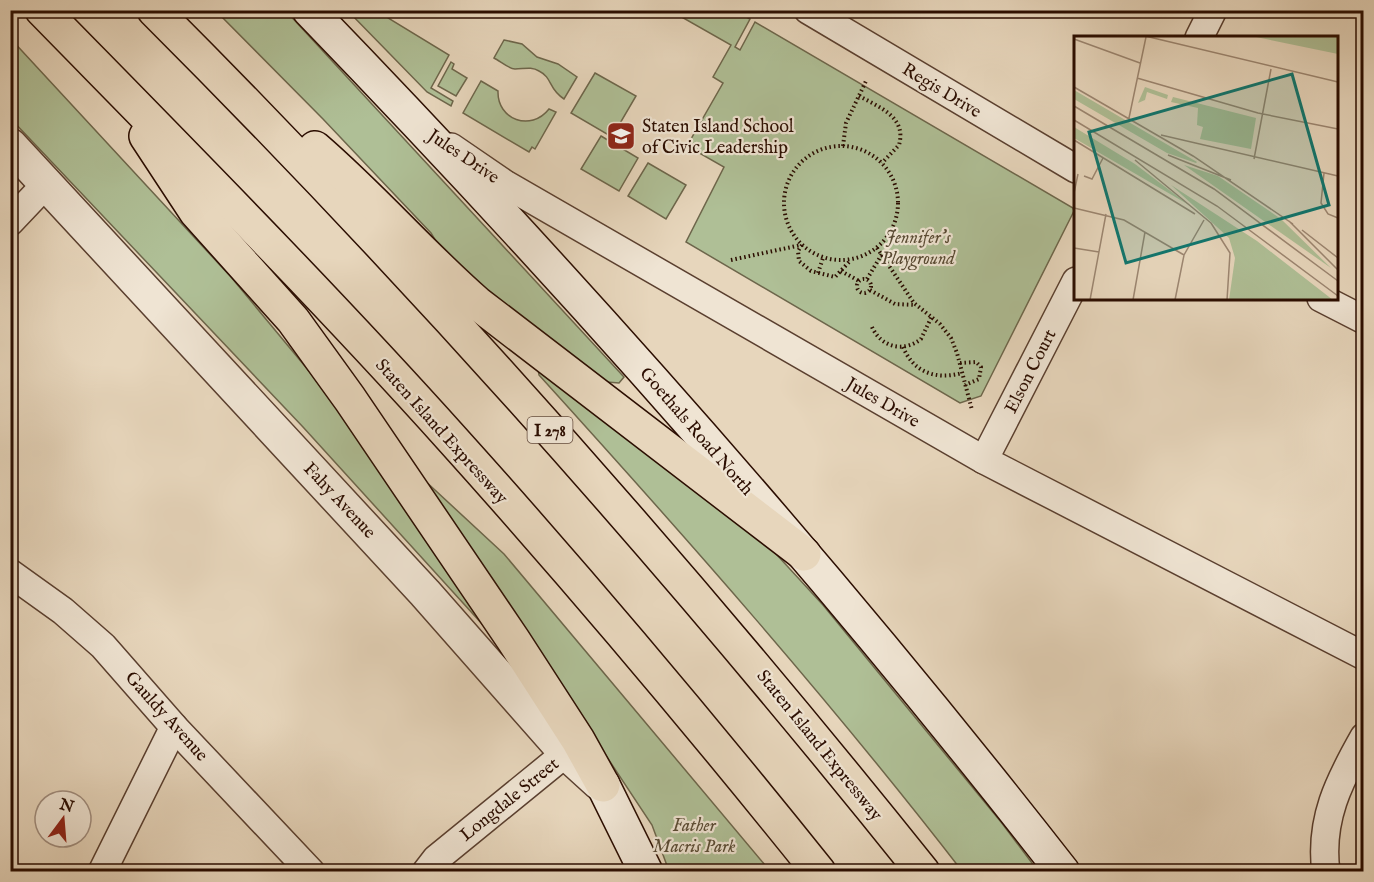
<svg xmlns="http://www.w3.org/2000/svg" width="1374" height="882" viewBox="0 0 1374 882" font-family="'IM FELL English',serif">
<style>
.green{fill:#afbf96;stroke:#6d664b;stroke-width:1.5}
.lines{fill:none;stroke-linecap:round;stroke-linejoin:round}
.minor-casing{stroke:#5a3f2f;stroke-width:30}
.tertiary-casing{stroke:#5a3f2f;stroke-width:36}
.secondary-casing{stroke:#2b0d00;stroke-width:36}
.motorway-casing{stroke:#2b0d00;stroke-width:36}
.path{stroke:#2b0d00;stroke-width:4;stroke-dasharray:1.5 3;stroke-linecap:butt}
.minor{stroke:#efe4d3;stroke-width:27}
.tertiary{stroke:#efe4d3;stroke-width:33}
.secondary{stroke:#efe4d3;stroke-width:33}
.motorway{stroke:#e7d6bc;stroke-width:33}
.labels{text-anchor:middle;stroke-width:4.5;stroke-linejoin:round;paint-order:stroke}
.shield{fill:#efe4d3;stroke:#664e3f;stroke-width:1.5}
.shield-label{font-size:16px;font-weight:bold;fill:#2b0d00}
.street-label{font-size:18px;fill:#2b0d00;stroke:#efe4d3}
.poi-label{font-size:18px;fill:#2b0d00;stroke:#efe4d3;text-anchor:start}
.park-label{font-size:18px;font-style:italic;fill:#594b34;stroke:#efe4d3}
.inset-road{fill:none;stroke:#9c8671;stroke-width:1.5}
.view{fill:#0f766e;fill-opacity:0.15;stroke:#0f766e;stroke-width:3}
.inset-edge{fill:none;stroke:#2b0d00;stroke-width:3}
</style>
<rect width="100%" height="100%" fill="#e7d6bc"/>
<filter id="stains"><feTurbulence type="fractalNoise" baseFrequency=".00333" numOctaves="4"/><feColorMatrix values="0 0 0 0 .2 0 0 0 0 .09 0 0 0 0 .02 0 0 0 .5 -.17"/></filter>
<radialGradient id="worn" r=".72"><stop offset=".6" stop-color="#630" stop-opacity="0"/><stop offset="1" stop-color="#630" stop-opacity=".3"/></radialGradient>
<g class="green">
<polygon points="216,11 286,11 624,377 619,383 607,382 454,271 431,233 323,119"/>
<polygon points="348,11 390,11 388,18 449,55 431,88 453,101 451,106 427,92"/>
<polygon points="671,11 735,11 750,19 735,47 740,50 755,22 1073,208 1074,211 981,396 960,403 686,242 724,167 687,146 723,83 713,77 731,45"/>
<polygon points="10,38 231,277 338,406 493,636 303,427 11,119"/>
<path d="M504,40L522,44L537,57L558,64L577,77L564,99C548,89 553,78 539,71C531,66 524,69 515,69C509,69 500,61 494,58Z"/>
<polygon points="451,62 454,64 452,69 467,78 456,96 438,86"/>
<polygon points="595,73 636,96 612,137 571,113"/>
<path d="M481,81L498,91C497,120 531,132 549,109L556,112L535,149L532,147L529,152L463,113Z"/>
<polygon points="601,136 638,158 619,191 581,169"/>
<polygon points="648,163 686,185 666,219 628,196"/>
<path d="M538,369L766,543L823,605L1001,822L1038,871H962C829,699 685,536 539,375Z"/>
<polygon points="422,478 504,554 770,871 669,871 652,825"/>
</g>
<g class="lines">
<g class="minor-casing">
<g id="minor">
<polyline points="808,10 1076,169"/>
<polyline points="1199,38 1213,10"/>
<polyline points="451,147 505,184 984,460 1364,656"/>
<polyline points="10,222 46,184"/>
<polyline points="1321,298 1364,320"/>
<polyline points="984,460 1076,281"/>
<polyline points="10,573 63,611 103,646 174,727 311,872"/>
<polyline points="102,872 174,727"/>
<polyline points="426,872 436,859 566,753"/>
<path d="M1326,872C1319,820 1339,781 1364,737"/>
</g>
</g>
<g class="tertiary-casing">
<polyline id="tertiary" points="10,145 425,593 566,753 599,783"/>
</g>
<g class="secondary-casing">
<g id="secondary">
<path d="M309,10C574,284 828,571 1063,872"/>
<polyline points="603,785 646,872"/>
</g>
</g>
<g class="motorway-casing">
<g id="motorway">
<path d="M42,10C181,152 321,293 453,440C579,580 701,725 819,872"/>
<path d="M154,10C427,283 682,571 923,872"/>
<polyline points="146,136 196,212 293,320 350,399 514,641 578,740 603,785"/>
<path d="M315,148C372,197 421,254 477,303L804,554"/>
</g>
</g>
<g class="path">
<path d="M859,96C879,107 907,117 899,145L882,163"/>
<circle cx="841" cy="203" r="57"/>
<polyline points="843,146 846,123 866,81"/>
<polyline points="802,245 798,251 799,261 811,271 835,277 850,261"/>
<polyline points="877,248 914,303 940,324 951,338 957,353 972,410"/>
<polyline points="731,260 801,245"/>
<polyline points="841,271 859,281"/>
<polyline points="818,273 823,258"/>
<polyline points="867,279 882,254"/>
<circle cx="864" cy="286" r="7"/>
<polyline points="870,290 895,304 916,305"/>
<path d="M872,327C881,347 903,353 921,339L932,316"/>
<path d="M903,347C914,373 936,380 962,373"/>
<polyline points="960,363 976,362 981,367 979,379 965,385"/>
</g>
<use href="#minor" class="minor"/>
<use href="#tertiary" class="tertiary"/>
<use href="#secondary" class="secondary"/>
<use href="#motorway" class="motorway"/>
</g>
<defs>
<g id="school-square" transform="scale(1.5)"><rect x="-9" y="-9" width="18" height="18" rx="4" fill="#8f2418" stroke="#efe4d3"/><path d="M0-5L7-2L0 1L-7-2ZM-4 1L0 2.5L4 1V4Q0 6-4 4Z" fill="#fff"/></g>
</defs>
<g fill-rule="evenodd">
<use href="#school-square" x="621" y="136"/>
</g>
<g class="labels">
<rect class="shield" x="527.5" y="417" width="45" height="26" rx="4.5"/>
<g class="shield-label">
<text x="550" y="436">I 278</text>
</g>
<g class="street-label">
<text transform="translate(942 90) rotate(31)" y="6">Regis Drive</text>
<text transform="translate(464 156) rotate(34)" y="6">Jules Drive</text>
<text transform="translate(1030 371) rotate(-63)" y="6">Elson Court</text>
<text transform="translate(883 402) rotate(30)" y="6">Jules Drive</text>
<text transform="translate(442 431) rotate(48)" y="6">Staten Island Expressway</text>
<text transform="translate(697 431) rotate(49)" y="6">Goethals Road North</text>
<text transform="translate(340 500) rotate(47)" y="6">Fahy Avenue</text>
<text transform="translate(167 716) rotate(48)" y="6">Gauldy Avenue</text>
<text transform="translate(820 745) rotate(51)" y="6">Staten Island Expressway</text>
<text transform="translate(509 799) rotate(-39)" y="6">Longdale Street</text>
</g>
<g class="poi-label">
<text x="642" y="132">Staten Island School<tspan x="642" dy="21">of Civic Leadership</tspan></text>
</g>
<g class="park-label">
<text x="918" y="243">Jennifer's<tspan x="918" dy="21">Playground</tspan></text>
<text x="694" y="831">Father<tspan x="694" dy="21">Macris Park</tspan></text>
</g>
</g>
<g transform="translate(1074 36)">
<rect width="264" height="264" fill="#e7d6bc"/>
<path d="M264,0V18L182,1V0ZM71,51L94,59L93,63L73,56L71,64L64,67ZM0,54L123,126L122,127L93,117L0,63ZM99,61L182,82L177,113L126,103L129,91L123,89L124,72L97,66ZM0,91L61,128L115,169L0,102ZM110,129L144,140L207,183L257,232ZM97,149L183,205L259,264H155L161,222L155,202Z" fill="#afbf96"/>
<path class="inset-road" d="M71,0L264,46M0,3L66,27M63,42L184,77L264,93M0,51L119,120L219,188M0,70L140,153L264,245M55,82L72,1M0,84L143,170L264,260M87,99L264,140M0,104L121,178M94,119L157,144M180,123L197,33M61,124L137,187M250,137L247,167L254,178L264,182M10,140L18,143L29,122M0,157L4,138M0,172L50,184L110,219M215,185L264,234M137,187L156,217L153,264M228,194L264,222M0,212L25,216M16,264L32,178M59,264L71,196M101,264L110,219L130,184"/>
<path class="view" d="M218,38L255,169L52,227L15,96Z"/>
<rect width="264" height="264" class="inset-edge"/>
</g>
<rect width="1374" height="882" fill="none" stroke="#e7d6bc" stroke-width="36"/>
<rect x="12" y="12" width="1350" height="858" fill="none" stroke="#2b0d00" stroke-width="3"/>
<rect x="18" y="18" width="1338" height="846" fill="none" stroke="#2b0d00" stroke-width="1.5"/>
<g transform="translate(63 819) rotate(16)"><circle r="28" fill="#efe4d3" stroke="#a18e7f" stroke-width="1.5"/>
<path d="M0-4.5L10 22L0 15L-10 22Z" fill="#8f2418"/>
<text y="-9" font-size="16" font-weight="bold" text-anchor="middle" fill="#2b0d00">N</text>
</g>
<rect width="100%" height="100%" filter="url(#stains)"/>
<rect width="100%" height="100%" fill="url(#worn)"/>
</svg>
